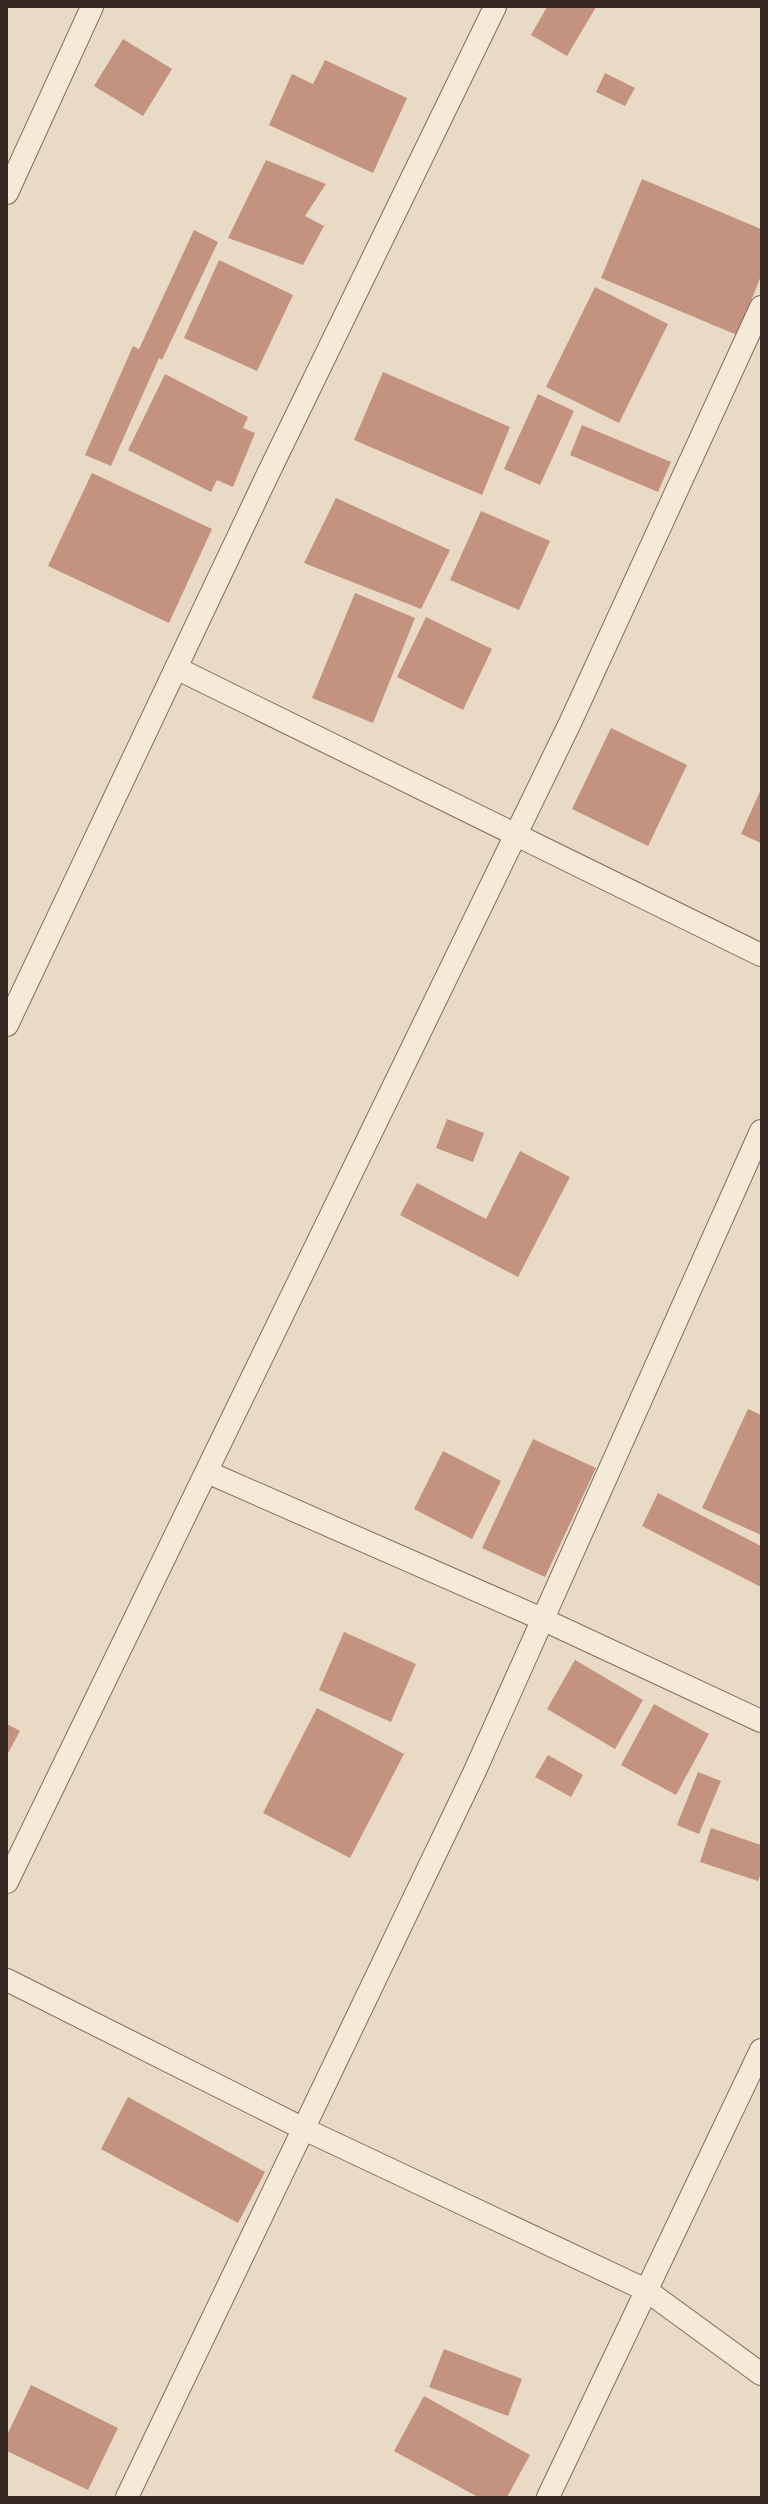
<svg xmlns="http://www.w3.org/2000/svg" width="768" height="2504" viewBox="0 0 768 2504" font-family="Lora,serif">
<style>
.building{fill:#c3937f}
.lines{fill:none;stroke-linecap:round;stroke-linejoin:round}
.street-casing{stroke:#826c5d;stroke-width:24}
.street{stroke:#f5e9d8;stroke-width:22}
</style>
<rect width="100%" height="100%" fill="#e9dac6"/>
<g class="building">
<polygon points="547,7 596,7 567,56 531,35"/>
<polygon points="123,39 172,69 143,116 94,86"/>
<polygon points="325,60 407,98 373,173 269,125 292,74 313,84"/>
<polygon points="605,73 635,88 625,106 596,92"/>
<polygon points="266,160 326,184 305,216 324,226 303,265 228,238"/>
<polygon points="642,179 761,229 761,276 737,335 601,278"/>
<polygon points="194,230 218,242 162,360 159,358 111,466 85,455 133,346 139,349"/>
<polygon points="219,260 293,295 257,371 184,338"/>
<polygon points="595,287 668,324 619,423 546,387"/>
<polygon points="383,372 510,427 482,495 354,440"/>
<polygon points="165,374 248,417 243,428 255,433 233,487 217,480 211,492 128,450"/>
<polygon points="538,394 574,411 540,485 504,469"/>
<polygon points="582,425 671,462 658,492 570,455"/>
<polygon points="92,473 212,529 169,623 48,566"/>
<polygon points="336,498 450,550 421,609 304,563"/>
<polygon points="481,511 550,541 519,610 450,580"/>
<polygon points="355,593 415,618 373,723 312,698"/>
<polygon points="426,617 492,649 463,710 397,677"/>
<polygon points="611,728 687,765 648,846 572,809"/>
<polygon points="761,789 761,843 741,834"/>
<polygon points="447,1119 484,1133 473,1162 436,1148"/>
<polygon points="520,1151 570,1177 518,1277 400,1215 417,1183 486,1219"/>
<polygon points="748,1409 761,1415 761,1535 702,1508"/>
<polygon points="533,1439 596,1468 545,1577 482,1548"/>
<polygon points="443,1451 501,1481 472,1539 414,1509"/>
<polygon points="658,1493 761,1546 761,1587 642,1526"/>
<polygon points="344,1632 416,1664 391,1722 319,1690"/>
<polygon points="575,1660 643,1700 615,1749 547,1709"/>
<polygon points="654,1704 709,1734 676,1795 621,1765"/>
<polygon points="317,1708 404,1754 350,1858 263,1813"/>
<polygon points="7,1724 20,1731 7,1755"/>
<polygon points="548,1755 583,1775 571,1797 535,1777"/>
<polygon points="698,1772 721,1781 699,1834 677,1825"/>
<polygon points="711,1828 761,1845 761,1873 758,1881 700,1862"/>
<polygon points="128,2097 265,2172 238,2223 101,2149"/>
<polygon points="444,2349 522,2379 508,2416 429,2387"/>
<polygon points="31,2385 118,2428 88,2490 7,2451 7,2435"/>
<polygon points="424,2396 530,2455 507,2497 478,2497 394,2451"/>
</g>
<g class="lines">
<g class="street-casing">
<g id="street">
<polyline points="7,193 92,7"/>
<polyline points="176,668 761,955"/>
<polyline points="7,1025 266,478 495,7"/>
<polyline points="207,1472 542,1619 761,1721"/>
<polyline points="7,1882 570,723 761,307"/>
<polyline points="7,1980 304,2129 646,2290 761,2374"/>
<polyline points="127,2497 474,1773 761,1131"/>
<polyline points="548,2497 761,2050"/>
</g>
</g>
<use href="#street" class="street"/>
</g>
<rect width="768" height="2504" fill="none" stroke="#342720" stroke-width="16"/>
</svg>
